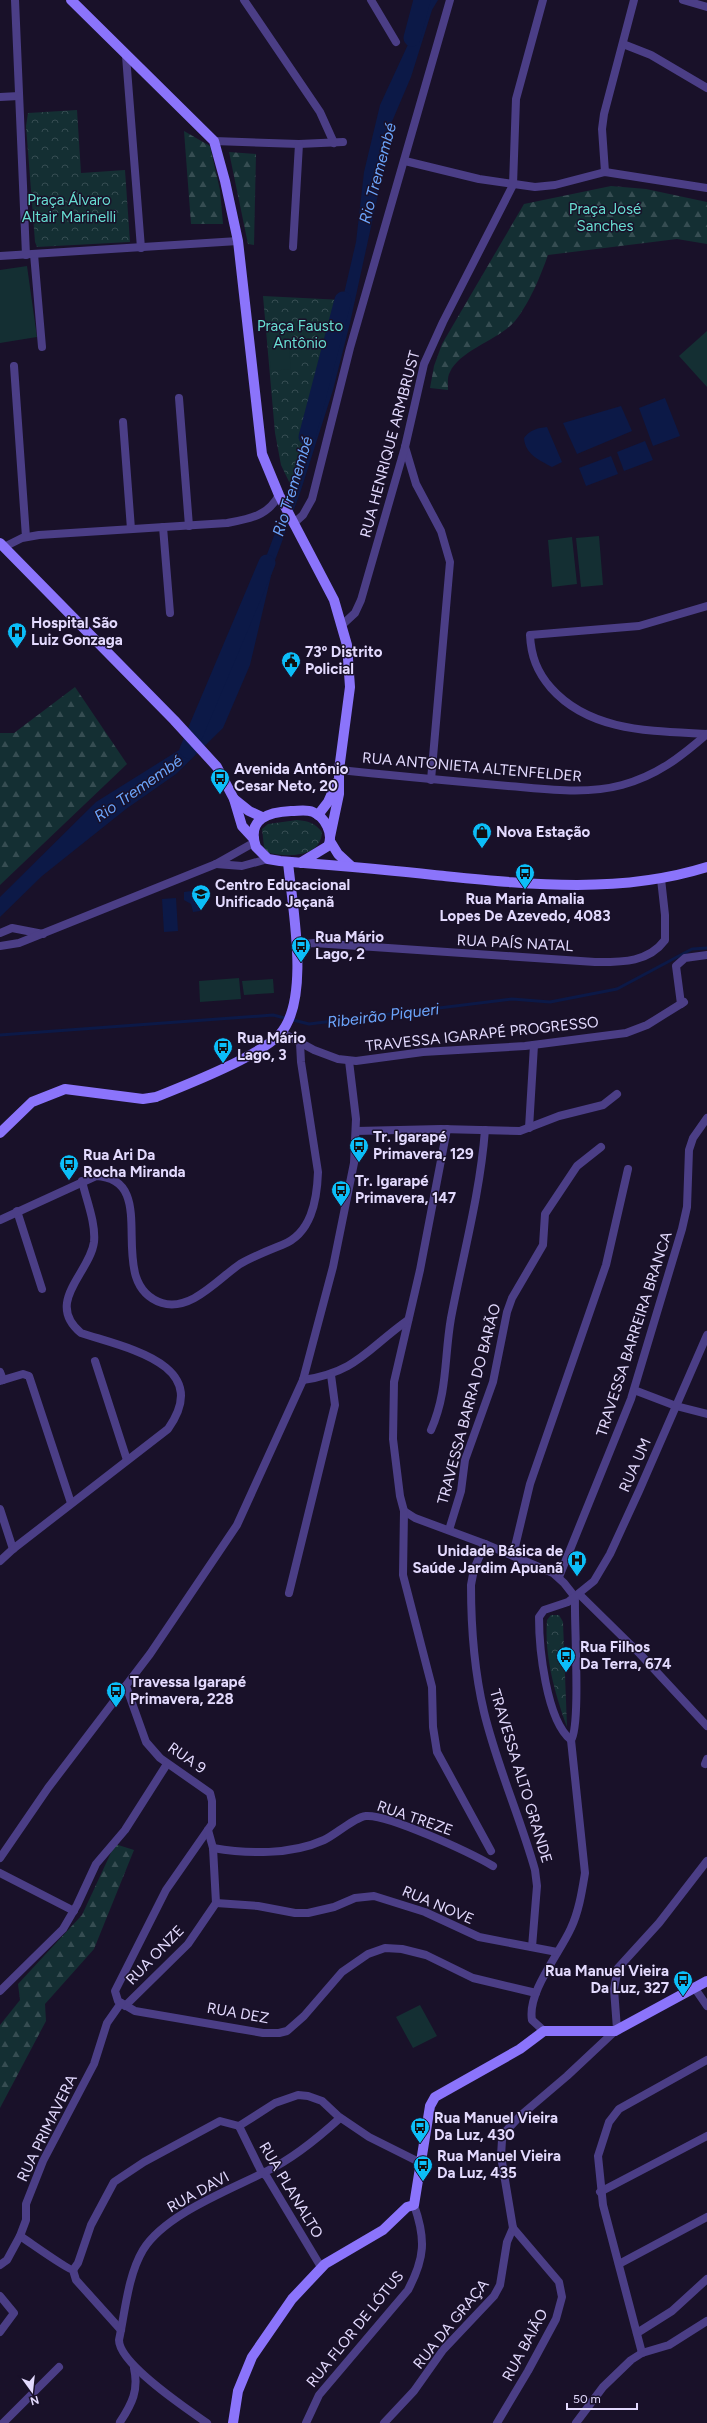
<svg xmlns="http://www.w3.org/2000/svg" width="707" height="2423" viewBox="0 0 707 2423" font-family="Figtree,sans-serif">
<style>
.forest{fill:url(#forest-firs)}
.park{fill:url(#park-crowns)}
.pitch{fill:#142f33}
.water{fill:#0c1947}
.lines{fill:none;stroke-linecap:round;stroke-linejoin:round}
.stream{stroke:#0c1947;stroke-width:3}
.river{stroke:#0c1947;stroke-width:17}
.street{stroke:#4b3e86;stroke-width:8}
.secondary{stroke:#8b74fb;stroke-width:10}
.labels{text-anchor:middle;stroke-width:3;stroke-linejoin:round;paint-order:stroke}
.park-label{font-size:15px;fill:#67ddd1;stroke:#191129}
.street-label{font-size:15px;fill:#e3dafe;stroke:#191129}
.poi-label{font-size:15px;font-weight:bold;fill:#e3dafe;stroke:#191129;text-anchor:start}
.water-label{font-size:16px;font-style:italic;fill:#6ba4fb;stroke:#191129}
</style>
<defs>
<pattern id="forest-firs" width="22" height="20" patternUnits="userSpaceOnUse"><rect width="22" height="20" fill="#142f33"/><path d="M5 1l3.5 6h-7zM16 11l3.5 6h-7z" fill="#364d52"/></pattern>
<pattern id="park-crowns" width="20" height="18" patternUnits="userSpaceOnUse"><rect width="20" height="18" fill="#142f33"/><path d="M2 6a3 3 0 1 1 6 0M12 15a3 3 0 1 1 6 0" fill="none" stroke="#364d52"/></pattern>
</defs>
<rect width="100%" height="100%" fill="#191129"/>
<g class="forest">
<polygon points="184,131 210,146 220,190 223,224 191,224"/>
<polygon points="229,152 256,154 254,245 248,244"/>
<path d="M611,186L646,189L707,202V244L677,239L548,255C541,275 529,304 515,321C499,340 460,350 450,372C447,377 448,384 448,390L430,388L434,366L442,344L524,204Z"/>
<polygon points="75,687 127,764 0,885 0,733 14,733"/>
<polygon points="115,1844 134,1850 94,1949 45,2004 46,2021 0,2108 0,2025 20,2000 18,1984 82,1915"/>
</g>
<g class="park">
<polygon points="77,110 81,173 125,170 130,242 37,247 35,242 26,126 28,113"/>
<polygon points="263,296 343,300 322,388 304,442 292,488 281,465 275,433"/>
<path d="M297,820C308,821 315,823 322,832C321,858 287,857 269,853L264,847L262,829L268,824Z"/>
<path d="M551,1615H559L563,1622L567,1727C555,1695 544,1655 547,1620Z"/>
</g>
<g class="pitch">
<polygon points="27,266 37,337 0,343 0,270"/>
<polygon points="286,320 291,369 271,371 266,321"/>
<polygon points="707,331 707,387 679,356"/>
<polygon points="599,536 603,585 581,587 576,538"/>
<polygon points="572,537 577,584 552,587 548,540"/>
<polygon points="239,978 241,999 200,1002 199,981"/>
<polygon points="273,979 274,993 244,995 242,981"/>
<polygon points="420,2005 437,2036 413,2048 396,2017"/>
</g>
<g class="water">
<polygon points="423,0 438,0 432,10 411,77 391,124 381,181 350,323 333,390 300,493 274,563 250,665 223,728 176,774 126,809 42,876 0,917 0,897 96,802 184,747 214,707 244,633 263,565 292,488 304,442 322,388 356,242 364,172 380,105 411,38"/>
<polygon points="665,398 680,436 653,446 639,408"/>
<polygon points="621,406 632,431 577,454 563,423"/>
<path d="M547,427L562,462L552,467C539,460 525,454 524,438C530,430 537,428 547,427Z"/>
<polygon points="645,441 653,460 624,471 617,452"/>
<polygon points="611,456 618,474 586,486 579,468"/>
<polygon points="198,890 200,911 193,912 191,904 184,900 184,892"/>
<polygon points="176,898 178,931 164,932 162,899"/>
</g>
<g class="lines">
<polyline class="stream" points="0,1035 273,1015 309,1024 512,999 550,1002 617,989 692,949 707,948"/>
<g class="river">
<polyline points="412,38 422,0"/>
<polyline points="307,437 343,300"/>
<polyline points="188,750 267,563"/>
</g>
<g class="street">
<polyline points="15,0 26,255"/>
<polyline points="244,0 320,112 334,143"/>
<polyline points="371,0 396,42"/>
<polyline points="683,0 707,7"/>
<polyline points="623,44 651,55 707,88"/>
<polyline points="126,56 141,248"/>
<polyline points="0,97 19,96"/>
<polyline points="214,141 299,144 343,142"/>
<polyline points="405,161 479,179 535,187 555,185 605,172 707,188"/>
<polyline points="605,172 602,129 604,114 634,0"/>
<polyline points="293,247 299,144"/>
<polyline points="34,254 42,347"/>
<polyline points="0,256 238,241"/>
<polyline points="14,366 26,537"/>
<polyline points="179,398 189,526"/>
<polyline points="123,422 131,529"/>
<polyline points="405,447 416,484 441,531 450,562 431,780"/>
<polyline points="293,524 303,515 312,499 350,348 450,0"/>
<polyline points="163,527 170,613"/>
<path d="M4,547L22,538L39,535L227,523C249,519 268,516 279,495"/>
<path d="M707,606L639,626L530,635C531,656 537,672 551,688C590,732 652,731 707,734"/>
<polyline points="342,625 355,613 361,600 405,447 424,364 443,322 513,185 516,99 543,0"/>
<path d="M339,770C396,776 452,781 508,786C546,789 585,795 622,785C656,776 681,757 707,734"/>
<polyline points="216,864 242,866 268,859"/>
<polyline points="0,933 12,928 43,934"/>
<path d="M296,945L314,943L595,962C621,962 648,963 665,940V915L661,879"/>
<polyline points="0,946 19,943 216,864 255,842"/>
<polyline points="681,1004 676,966 685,958 707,955"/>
<polyline points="281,1032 314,1050 338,1059 356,1061 423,1052 525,1046 626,1033 647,1025 684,1002"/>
<polyline points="529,1128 534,1045"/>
<path d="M447,1129L420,1270L394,1382L393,1439L400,1496L404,1511L415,1518L485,1544L553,1573L564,1583L575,1597C574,1623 581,1726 571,1740L585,1873C582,1891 579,1911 571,1928C560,1953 527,1992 532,2020L544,2031"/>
<polyline points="356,1131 441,1129 520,1131 559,1116 603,1105 617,1094"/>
<polyline points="17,1211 42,1289"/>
<path d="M0,1220L96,1176C164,1179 101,1283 162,1303C191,1312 219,1278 240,1264C254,1256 267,1251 282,1245C311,1234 317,1201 318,1172L301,1062L300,1043"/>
<polyline points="95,1361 127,1460"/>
<polyline points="0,1372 3,1380"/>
<path d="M303,1380C357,1372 367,1349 408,1320"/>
<polyline points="0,1381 23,1374 29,1376 71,1503"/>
<polyline points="634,1390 676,1406 707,1414"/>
<path d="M431,1430C448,1391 444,1358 451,1318C463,1255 480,1194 485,1130"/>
<polyline points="0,1509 13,1549"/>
<polyline points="404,1511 403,1575 432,1687 433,1727 437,1752 491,1851"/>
<polyline points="449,1530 461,1491 465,1460 493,1382 507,1312 512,1298 543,1245 545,1214 577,1166 601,1147"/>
<path d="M485,1544L474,1569L471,1585C471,1627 474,1670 484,1712C497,1766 520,1817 535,1870L537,1886L532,1947"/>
<polyline points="513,1555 530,1484 606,1265 628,1169"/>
<path d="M0,1561L13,1549L168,1429C214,1364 126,1348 81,1333C44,1302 90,1273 94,1242C96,1223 86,1199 82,1181"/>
<polyline points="559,1577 631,1399 682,1229 687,1207 689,1150 693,1138 707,1118"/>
<polyline points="289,1593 335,1405 331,1375"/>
<polyline points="579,1594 640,1654 707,1726"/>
<polyline points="126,1686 146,1742 160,1758 210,1793 212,1801 212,1824 166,1890 115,1991 118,2001 135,2011 263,2033 279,2033 287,2031 304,2016 342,1972 368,1954 385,1948 402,1949 426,1955 473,1978 536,1993"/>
<path d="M571,1740C546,1720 539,1647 539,1617L544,1610L568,1602L594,1581L610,1554L639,1491L707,1335"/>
<polyline points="705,1764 707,1759"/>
<polyline points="208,1830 213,1848 216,1903 258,1906 295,1913 308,1913 334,1907 355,1898 374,1896 425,1912 479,1937 557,1952"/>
<path d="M213,1848C247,1854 291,1855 324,1840C335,1835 355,1817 366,1816C388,1814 471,1853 493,1866"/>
<polyline points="0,1858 48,1788 150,1654 237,1525 303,1380 333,1267 354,1163 356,1119 349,1061"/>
<polyline points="0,1873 74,1911"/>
<polyline points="694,1987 707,2006"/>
<polyline points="0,1991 63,1929 77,1905 96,1864 125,1830 167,1764"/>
<polyline points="125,2006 188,1944 216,1903"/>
<polyline points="617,2029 614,1989 618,1968 659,1923 707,1861"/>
<polyline points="239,2126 275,2103 298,2095 308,2096 322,2101 338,2116 369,2137 421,2163"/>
<polyline points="239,2126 261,2171 267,2177 321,2267"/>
<polyline points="600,2192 707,2136"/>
<path d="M20,2236C28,2241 68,2270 73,2270L76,2280L121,2330"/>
<polyline points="619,2264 707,2217"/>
<polyline points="0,2265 7,2260 20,2236 26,2220 26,2204 43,2161 94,2064 107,2023 121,2003"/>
<polyline points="73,2270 78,2263 91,2225 114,2182 144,2162 220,2121 239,2126"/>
<polyline points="0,2296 14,2313 0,2332"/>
<polyline points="637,2333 672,2311 707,2279"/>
<polyline points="642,2353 603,2205 598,2156 609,2122 619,2109 707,2060"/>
<path d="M120,2422C132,2404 139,2390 134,2368"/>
<polyline points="3,2423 59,2367"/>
<path d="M207,2423C187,2409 119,2364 119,2340C125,2312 128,2275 143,2250C165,2214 230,2190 267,2171C294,2158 318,2138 340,2118"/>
<path d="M306,2423L319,2395L408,2290C425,2258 426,2239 414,2205"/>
<polyline points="384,2423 414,2391 443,2350 494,2296 500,2285 507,2242 513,2228"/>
<polyline points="497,2423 528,2371 556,2319 562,2297 559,2282 513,2228 501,2156 502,2140 506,2131 520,2116 567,2076 615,2031"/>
<polyline points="576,2423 603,2387 631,2360 642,2353 669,2345 707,2321"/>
</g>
<g class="secondary">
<polyline points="71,0 214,141 225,181 238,241 262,454 279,495 334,600 347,645 350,687 339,770 339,794 330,837"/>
<polyline points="0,543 174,720 217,767 234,799 242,826 254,839"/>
<polyline points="234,799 249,811 262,817"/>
<polyline points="318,815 328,802 337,782"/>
<polyline points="330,841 338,854 351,866"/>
<path d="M300,863L328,846C334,834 325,817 313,812C306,809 299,811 291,811C270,812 246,818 256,847L268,859L280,861C331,865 383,869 434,875C525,884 618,895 707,867"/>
<path d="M0,1133L32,1102L65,1089L143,1099L156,1097C186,1085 260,1056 280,1034C311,999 292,906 288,862"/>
<polyline points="233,2423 238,2391 252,2357 292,2299 325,2264 383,2230 407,2207 414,2205 430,2106 435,2097 520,2049 544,2031 615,2031 707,1981"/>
</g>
</g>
<defs>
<g id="hospital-pin" transform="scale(1)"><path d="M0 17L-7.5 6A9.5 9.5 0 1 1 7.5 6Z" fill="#0cbef8" stroke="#191129"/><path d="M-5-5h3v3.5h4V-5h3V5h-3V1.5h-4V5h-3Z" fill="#111"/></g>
<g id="civic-pin" transform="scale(1)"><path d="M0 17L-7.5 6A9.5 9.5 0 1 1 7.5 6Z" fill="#0cbef8" stroke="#191129"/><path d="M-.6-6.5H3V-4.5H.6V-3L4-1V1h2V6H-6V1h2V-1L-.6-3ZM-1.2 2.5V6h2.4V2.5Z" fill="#111"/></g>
<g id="bus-pin" transform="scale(1)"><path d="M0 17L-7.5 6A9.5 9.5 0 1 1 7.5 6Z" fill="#0cbef8" stroke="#191129"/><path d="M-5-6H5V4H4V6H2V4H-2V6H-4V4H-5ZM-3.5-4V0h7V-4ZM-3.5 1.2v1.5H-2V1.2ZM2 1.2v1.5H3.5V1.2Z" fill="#111"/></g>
<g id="shop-pin" transform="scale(1)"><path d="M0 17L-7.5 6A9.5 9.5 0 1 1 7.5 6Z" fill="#0cbef8" stroke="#191129"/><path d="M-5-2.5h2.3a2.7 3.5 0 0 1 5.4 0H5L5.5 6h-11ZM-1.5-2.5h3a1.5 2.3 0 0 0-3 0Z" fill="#111"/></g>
<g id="school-pin" transform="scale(1)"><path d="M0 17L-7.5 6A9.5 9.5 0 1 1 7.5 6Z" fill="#0cbef8" stroke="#191129"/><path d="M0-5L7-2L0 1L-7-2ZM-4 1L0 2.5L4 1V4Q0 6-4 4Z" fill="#111"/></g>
</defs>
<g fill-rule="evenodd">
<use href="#hospital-pin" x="17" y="632"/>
<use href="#civic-pin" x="291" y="661"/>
<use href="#bus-pin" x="220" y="778"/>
<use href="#shop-pin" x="482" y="832"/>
<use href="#bus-pin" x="525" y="873"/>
<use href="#school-pin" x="201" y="894"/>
<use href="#bus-pin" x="301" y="946"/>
<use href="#bus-pin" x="223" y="1047"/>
<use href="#bus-pin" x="359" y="1146"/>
<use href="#bus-pin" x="69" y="1164"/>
<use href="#bus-pin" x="341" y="1190"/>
<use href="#hospital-pin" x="577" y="1560"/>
<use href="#bus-pin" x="566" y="1656"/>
<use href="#bus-pin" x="116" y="1691"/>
<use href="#bus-pin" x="683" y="1980"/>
<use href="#bus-pin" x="420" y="2127"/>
<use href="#bus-pin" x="423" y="2165"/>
</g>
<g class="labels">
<g class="park-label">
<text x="69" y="205">Praça Álvaro<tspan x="69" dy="17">Altair Marinelli</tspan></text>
<text x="605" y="214">Praça José<tspan x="605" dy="17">Sanches</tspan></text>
<text x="300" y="331">Praça Fausto<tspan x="300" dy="17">Antônio</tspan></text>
</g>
<g class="street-label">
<text transform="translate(390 444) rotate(-75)" y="5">RUA HENRIQUE ARMBRUST</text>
<text transform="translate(472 767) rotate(5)" y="5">RUA ANTONIETA ALTENFELDER</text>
<text transform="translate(515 943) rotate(3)" y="5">RUA PAÍS NATAL</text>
<text transform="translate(482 1034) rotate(-6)" y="5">TRAVESSA IGARAPÉ PROGRESSO</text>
<text transform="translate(634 1334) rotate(-72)" y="5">TRAVESSA BARREIRA BRANCA</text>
<text transform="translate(469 1404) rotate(-75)" y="5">TRAVESSA BARRA DO BARÃO</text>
<text transform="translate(635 1465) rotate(-66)" y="5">RUA UM</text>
<text transform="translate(187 1758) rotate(35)" y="5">RUA 9</text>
<text transform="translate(521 1776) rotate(73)" y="5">TRAVESSA ALTO GRANDE</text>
<text transform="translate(415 1818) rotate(19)" y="5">RUA TREZE</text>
<text transform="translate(438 1905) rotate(23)" y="5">RUA NOVE</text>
<text transform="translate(155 1955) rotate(-46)" y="5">RUA ONZE</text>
<text transform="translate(238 2013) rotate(10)" y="5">RUA DEZ</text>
<text transform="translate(47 2128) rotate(-64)" y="5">RUA PRIMAVERA</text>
<text transform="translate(291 2190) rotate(59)" y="5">RUA PLANALTO</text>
<text transform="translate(198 2192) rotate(-29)" y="5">RUA DAVI</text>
<text transform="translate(451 2324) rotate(-51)" y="5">RUA DA GRAÇA</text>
<text transform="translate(355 2329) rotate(-51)" y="5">RUA FLOR DE LÓTUS</text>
<text transform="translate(525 2345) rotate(-62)" y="5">RUA BAIÃO</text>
</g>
<g class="poi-label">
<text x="31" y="628">Hospital São<tspan x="31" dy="17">Luiz Gonzaga</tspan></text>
<text x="305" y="657">73º Distrito<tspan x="305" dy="17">Policial</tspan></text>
<text x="234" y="774">Avenida Antônio<tspan x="234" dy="17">Cesar Neto, 20</tspan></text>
<text x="496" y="837">Nova Estação</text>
<text x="215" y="890">Centro Educacional<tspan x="215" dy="17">Unificado Jaçanã</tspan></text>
<text x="525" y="904" text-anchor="middle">Rua Maria Amalia<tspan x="525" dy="17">Lopes De Azevedo, 4083</tspan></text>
<text x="315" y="942">Rua Mário<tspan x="315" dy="17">Lago, 2</tspan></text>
<text x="237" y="1043">Rua Mário<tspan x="237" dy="17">Lago, 3</tspan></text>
<text x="373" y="1142">Tr. Igarapé<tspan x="373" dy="17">Primavera, 129</tspan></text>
<text x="83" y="1160">Rua Ari Da<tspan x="83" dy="17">Rocha Miranda</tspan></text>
<text x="355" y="1186">Tr. Igarapé<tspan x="355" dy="17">Primavera, 147</tspan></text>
<text x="563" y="1556" text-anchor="end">Unidade Básica de<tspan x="563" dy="17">Saúde Jardim Apuanã</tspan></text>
<text x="580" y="1652">Rua Filhos<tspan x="580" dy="17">Da Terra, 674</tspan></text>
<text x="130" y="1687">Travessa Igarapé<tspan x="130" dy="17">Primavera, 228</tspan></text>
<text x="669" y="1976" text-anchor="end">Rua Manuel Vieira<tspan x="669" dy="17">Da Luz, 327</tspan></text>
<text x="434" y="2123">Rua Manuel Vieira<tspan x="434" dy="17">Da Luz, 430</tspan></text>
<text x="437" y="2161">Rua Manuel Vieira<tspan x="437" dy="17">Da Luz, 435</tspan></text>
</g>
<g class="water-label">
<text transform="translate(377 173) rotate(-75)" y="6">Rio Tremembé</text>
<text transform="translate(292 486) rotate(-73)" y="6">Rio Tremembé</text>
<text transform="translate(138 788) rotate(-35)" y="6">Rio Tremembé</text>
<text transform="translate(383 1015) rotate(-7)" y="6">Ribeirão Piqueri</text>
</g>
</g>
<g transform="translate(32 2391) rotate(165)" stroke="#191129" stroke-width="3" paint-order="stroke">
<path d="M0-3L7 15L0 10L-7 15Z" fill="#e3dafe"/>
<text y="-6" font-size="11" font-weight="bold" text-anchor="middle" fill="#e3dafe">N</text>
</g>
<path d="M567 2403v6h70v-6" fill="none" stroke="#e3dafe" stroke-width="2"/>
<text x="573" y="2403" font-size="12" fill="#e3dafe" stroke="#191129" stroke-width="3" paint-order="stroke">50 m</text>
</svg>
